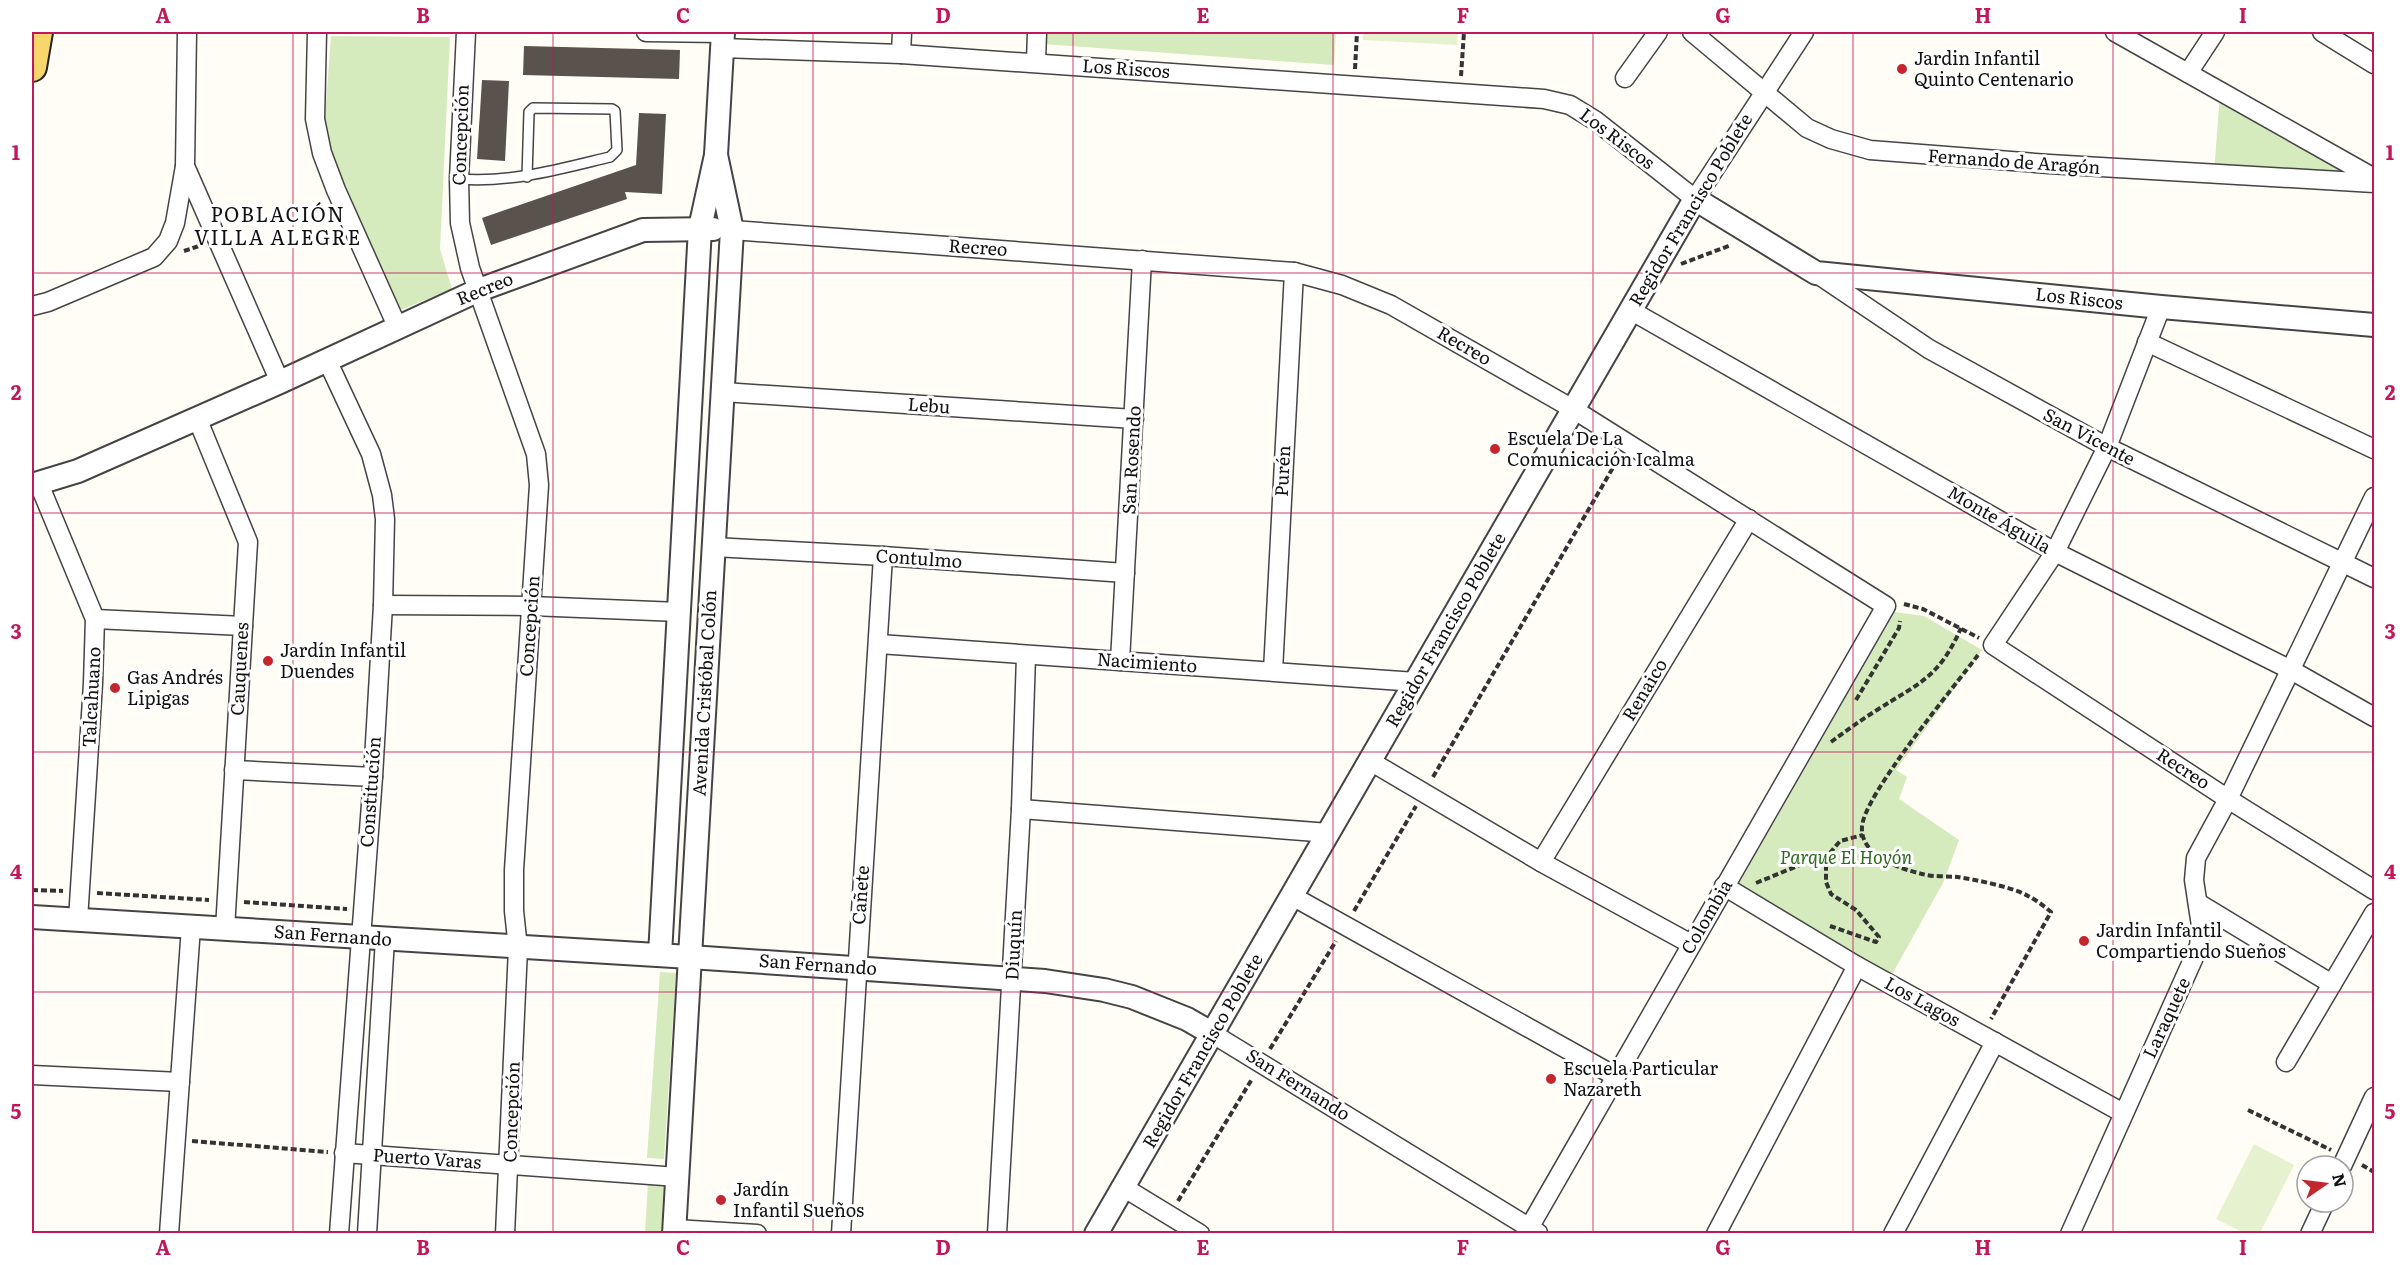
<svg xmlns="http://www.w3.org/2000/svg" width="2406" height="1265" viewBox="0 0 2406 1265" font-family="Literata,serif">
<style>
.green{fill:#d5ebbd}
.pitch{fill:#e6f2cf}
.building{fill:#5a524d}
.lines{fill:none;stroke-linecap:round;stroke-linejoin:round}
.service-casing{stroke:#444;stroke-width:12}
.minor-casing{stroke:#444;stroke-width:21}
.tertiary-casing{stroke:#444;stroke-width:26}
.primary-casing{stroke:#222;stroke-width:32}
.path{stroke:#333;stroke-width:4;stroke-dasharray:6 3;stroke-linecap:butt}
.service{stroke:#fff;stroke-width:9}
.minor{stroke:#fff;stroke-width:18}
.tertiary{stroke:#fff;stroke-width:22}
.primary{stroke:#f9d66b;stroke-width:28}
.grid{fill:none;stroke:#c2185b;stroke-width:1.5;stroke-opacity:0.55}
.poi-dot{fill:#c4262e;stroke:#fff;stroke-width:2}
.labels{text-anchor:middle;stroke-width:6;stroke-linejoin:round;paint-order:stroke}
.poi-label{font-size:18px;fill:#111;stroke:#fff;text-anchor:start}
.street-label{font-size:18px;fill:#111;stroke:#fff}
.park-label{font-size:18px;font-style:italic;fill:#2f6b1f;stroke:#fff}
.neighbourhood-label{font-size:20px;letter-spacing:1.5px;fill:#111;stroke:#fff}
.neatline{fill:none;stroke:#c2185b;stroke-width:2}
.grid-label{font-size:20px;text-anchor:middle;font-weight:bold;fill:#c2185b}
</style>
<rect width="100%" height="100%" fill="#fffdf5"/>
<g class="green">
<polygon points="1044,32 1336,32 1334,65 1043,44"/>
<polygon points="331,36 450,37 440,249 452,289 393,313 323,143"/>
<polygon points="2220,93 2374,179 2214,174"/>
<polygon points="1895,612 1924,616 1982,650 1896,770 1907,777 1899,799 1959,840 1943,883 1890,978 1737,887"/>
<polygon points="660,972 676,973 664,1159 647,1158"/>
<polygon points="648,1182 664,1184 661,1233 645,1234"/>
</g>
<g class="pitch">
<polygon points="1363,32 1458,32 1457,45 1363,40"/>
<polygon points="2254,1144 2294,1165 2260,1233 2244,1233 2216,1219"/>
</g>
<g class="building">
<polygon points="524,46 680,50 679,79 523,75"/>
<polygon points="482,80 509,81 505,161 477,159"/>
<polygon points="639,113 666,114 662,194 625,192 627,199 491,245 482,218 636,165"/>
</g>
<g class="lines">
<g class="service-casing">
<path id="service" d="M459,179C512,183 560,169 610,157L617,150L615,111L612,109L533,108L529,112L527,177"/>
</g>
<g class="minor-casing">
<g id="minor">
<polyline points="187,32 185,166 280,382"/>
<polyline points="317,32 315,119 322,153 336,190 397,326"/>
<polyline points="466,32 459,179 460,223 470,268 536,454 539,485 514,870 514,911 518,948 505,1234"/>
<polyline points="646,32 722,33"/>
<polyline points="1692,32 1807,128 1831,139 1870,150 2049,164 2374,183"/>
<polyline points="2115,32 2374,178"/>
<polyline points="2322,32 2374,64"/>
<polyline points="722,48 901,54 1544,99 1570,105 1596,121 1695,199 1804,32"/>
<polyline points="901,54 902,32"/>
<polyline points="1036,62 1037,32"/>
<polyline points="2188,73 2215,32"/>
<polyline points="1625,78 1658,32"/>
<polyline points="732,230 1294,272 1342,285 1391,305 1573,409 1886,606 1529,1228"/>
<polyline points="1816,273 1929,349 2107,447 2374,578"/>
<polyline points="32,306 48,302 154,257 168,241 175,223 185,166"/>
<polyline points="2161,307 2107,447 2055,552 1993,645 2228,799 2374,890"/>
<polyline points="1630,310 2055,552 2291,670 2374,717"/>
<polyline points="2147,342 2374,449"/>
<polyline points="327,360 371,454 382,495 385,519 383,605 373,777 339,1234"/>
<polyline points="723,392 1134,419"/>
<polyline points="197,418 248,542 225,929"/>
<polyline points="39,484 95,619 93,683 78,920"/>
<polyline points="714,547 883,556 1125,573"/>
<polyline points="383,605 531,606 679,612"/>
<polyline points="95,619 243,626"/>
<polyline points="879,644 1416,682"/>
<polyline points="1120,661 1142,260"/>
<polyline points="1273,671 1294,272"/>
<polyline points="1370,761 1541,862 1691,944"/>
<polyline points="234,770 373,777"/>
<polyline points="1021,809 1329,833"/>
<polyline points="1541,862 1749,519"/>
<polyline points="1724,886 1857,966 2123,1113"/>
<polyline points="1292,896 1615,1076"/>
<polyline points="2198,903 2332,984"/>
<polyline points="1213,1034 1538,1233"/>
<polyline points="2286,1062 2374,913"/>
<polyline points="32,1075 180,1082"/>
<polyline points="344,1153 678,1177"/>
<polyline points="2342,1166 2374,1097"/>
<polyline points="1123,1187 1200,1234"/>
<polyline points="675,1229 757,1234"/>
<polyline points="169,1234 191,927"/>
<polyline points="367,1234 385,939"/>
<polyline points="841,1234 883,556"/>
<polyline points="997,1234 1021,809 1026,656"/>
<polyline points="1716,1234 1857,966"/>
<polyline points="1893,1234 1995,1042"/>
<polyline points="2070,1234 2199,946 2201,926 2194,880 2196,858 2228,799 2374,497"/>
<polyline points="2310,1234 2325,1202"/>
</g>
</g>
<g class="tertiary-casing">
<g id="tertiary">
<polyline points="32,485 78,471 280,382 479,290 643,230 713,229"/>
<polyline points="32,917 690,957 1045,981 1104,990 1132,997 1187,1019 1213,1034"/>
<polyline points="660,955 700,228 716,155 723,32"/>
<polyline points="674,1234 732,230 716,155"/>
<polyline points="1096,1234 1695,199 1816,273 2161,307 2374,325"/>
</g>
</g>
<g class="primary-casing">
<polyline id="primary" points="32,67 38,32"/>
</g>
<g class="path">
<polyline points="1355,69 1357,32"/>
<polyline points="1461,76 1464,32"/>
<polyline points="184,251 202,245"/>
<polyline points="1681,264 1731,245"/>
<polyline points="1904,604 1923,609 1979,638"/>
<path d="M1978,655C1955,686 1863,796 1862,827C1860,856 1901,869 1922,874C1933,877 1947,876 1958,877C1976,880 2013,887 2028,896C2036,900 2044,906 2051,912L1991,1019"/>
<polyline points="1856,700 1899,628 1900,621"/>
<path d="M1831,742C1846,731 1861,720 1877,710C1919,683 1939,678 1961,628"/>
<polyline points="1433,777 1618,459"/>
<polyline points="1756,883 1829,853"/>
<polyline points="32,890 63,891"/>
<polyline points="97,893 209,900"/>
<polyline points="244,902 347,909"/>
<polyline points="1354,911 1416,806"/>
<polyline points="1830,926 1876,942 1879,937 1856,910 1831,894 1826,882 1826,867 1830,853 1840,841 1863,835"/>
<polyline points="1270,1049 1336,941"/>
<polyline points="2248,1110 2331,1150"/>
<polyline points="192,1141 328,1152"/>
<polyline points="2362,1165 2374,1172"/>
<polyline points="1178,1201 1252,1079"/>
</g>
<use href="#service" class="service"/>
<use href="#minor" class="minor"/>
<use href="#tertiary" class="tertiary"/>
<use href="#primary" class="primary"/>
</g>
<path class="grid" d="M293,32V1234M553,32V1234M813,32V1234M1073,32V1234M1333,32V1234M1593,32V1234M1853,32V1234M2113,32V1234M32,273H2374M32,513H2374M32,752H2374M32,992H2374"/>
<g class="poi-dot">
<circle cx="1902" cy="69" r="6"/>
<circle cx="1495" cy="449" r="6"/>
<circle cx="268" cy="661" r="6"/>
<circle cx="115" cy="688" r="6"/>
<circle cx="2084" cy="941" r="6"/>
<circle cx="1551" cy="1079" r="6"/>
<circle cx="721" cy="1200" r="6"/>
</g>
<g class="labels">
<g class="poi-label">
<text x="1914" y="65">Jardin Infantil<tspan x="1914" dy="21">Quinto Centenario</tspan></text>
<text x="1507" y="445">Escuela De La<tspan x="1507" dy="21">Comunicación Icalma</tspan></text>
<text x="280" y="657">Jardín Infantil<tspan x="280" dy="21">Duendes</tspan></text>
<text x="127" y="684">Gas Andrés<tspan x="127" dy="21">Lipigas</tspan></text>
<text x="2096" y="937">Jardin Infantil<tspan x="2096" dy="21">Compartiendo Sueños</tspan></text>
<text x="1563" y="1075">Escuela Particular<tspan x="1563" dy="21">Nazareth</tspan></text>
<text x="733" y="1196">Jardín<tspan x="733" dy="21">Infantil Sueños</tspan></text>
</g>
<g class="street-label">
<text transform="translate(1126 69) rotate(4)" y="6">Los Riscos</text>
<text transform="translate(461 135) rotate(-88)" y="6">Concepción</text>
<text transform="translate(1617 139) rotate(37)" y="6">Los Riscos</text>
<text transform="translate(2014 162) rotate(4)" y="6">Fernando de Aragón</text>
<text transform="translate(1691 210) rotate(-59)" y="6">Regidor Francisco Poblete</text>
<text transform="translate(978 248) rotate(4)" y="6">Recreo</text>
<text transform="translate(485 289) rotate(-22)" y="6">Recreo</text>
<text transform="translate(2079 299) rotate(6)" y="6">Los Riscos</text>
<text transform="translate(1464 346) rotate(30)" y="6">Recreo</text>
<text transform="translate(929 406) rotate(4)" y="6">Lebu</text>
<text transform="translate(2089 437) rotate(28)" y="6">San Vicente</text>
<text transform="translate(1132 460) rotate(-87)" y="6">San Rosendo</text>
<text transform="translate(1283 471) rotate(-87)" y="6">Purén</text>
<text transform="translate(1999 520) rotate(30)" y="6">Monte Águila</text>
<text transform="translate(919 559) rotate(4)" y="6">Contulmo</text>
<text transform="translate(530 626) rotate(-86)" y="6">Concepción</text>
<text transform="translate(1446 630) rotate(-60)" y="6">Regidor Francisco Poblete</text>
<text transform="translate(1147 663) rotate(4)" y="6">Nacimiento</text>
<text transform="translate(240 669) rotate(-87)" y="6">Cauquenes</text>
<text transform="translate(1645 690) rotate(-59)" y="6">Renaico</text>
<text transform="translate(705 693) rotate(-87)" y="6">Avenida Cristóbal Colón</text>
<text transform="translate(92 697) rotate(-87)" y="6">Talcahuano</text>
<text transform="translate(2183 769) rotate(33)" y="6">Recreo</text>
<text transform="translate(371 792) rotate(-86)" y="6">Constitución</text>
<text transform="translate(861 895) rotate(-86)" y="6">Cañete</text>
<text transform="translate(1707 917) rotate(-60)" y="6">Colombia</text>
<text transform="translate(333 936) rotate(4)" y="6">San Fernando</text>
<text transform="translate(1014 945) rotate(-87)" y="6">Diuquín</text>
<text transform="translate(818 965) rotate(4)" y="6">San Fernando</text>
<text transform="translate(1922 1002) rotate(29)" y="6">Los Lagos</text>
<text transform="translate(2167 1018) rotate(-65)" y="6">Laraquete</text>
<text transform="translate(1203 1051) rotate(-60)" y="6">Regidor Francisco Poblete</text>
<text transform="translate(1298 1085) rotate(32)" y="6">San Fernando</text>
<text transform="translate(512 1112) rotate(-88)" y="6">Concepción</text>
<text transform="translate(427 1159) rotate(4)" y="6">Puerto Varas</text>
</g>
<g class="park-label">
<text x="1846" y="864">Parque El Hoyón</text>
</g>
<g class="neighbourhood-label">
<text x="278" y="222">POBLACIÓN<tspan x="278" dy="23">VILLA ALEGRE</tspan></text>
</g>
</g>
<rect width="2406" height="1265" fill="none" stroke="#ffffff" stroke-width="66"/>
<g transform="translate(2325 1184) rotate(76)"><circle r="28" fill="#ffffff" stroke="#a0a0a0" stroke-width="1.5"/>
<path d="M0-4.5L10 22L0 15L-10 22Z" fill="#c4262e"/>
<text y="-9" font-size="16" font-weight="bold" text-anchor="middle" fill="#111111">N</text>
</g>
<rect x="33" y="33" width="2340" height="1199" class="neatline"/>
<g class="grid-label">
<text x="163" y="23">A</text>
<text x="423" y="23">B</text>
<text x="683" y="23">C</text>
<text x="943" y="23">D</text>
<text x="1203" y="23">E</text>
<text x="1463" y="23">F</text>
<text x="1723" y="23">G</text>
<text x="1983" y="23">H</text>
<text x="2243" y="23">I</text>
<text x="16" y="160">1</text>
<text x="2390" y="160">1</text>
<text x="16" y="400">2</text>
<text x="2390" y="400">2</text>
<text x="16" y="639">3</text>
<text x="2390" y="639">3</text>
<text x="16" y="879">4</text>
<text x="2390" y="879">4</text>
<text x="16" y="1119">5</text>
<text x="2390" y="1119">5</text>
<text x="163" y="1255">A</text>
<text x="423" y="1255">B</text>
<text x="683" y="1255">C</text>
<text x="943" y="1255">D</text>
<text x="1203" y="1255">E</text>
<text x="1463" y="1255">F</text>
<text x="1723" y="1255">G</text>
<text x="1983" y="1255">H</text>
<text x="2243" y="1255">I</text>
</g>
</svg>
